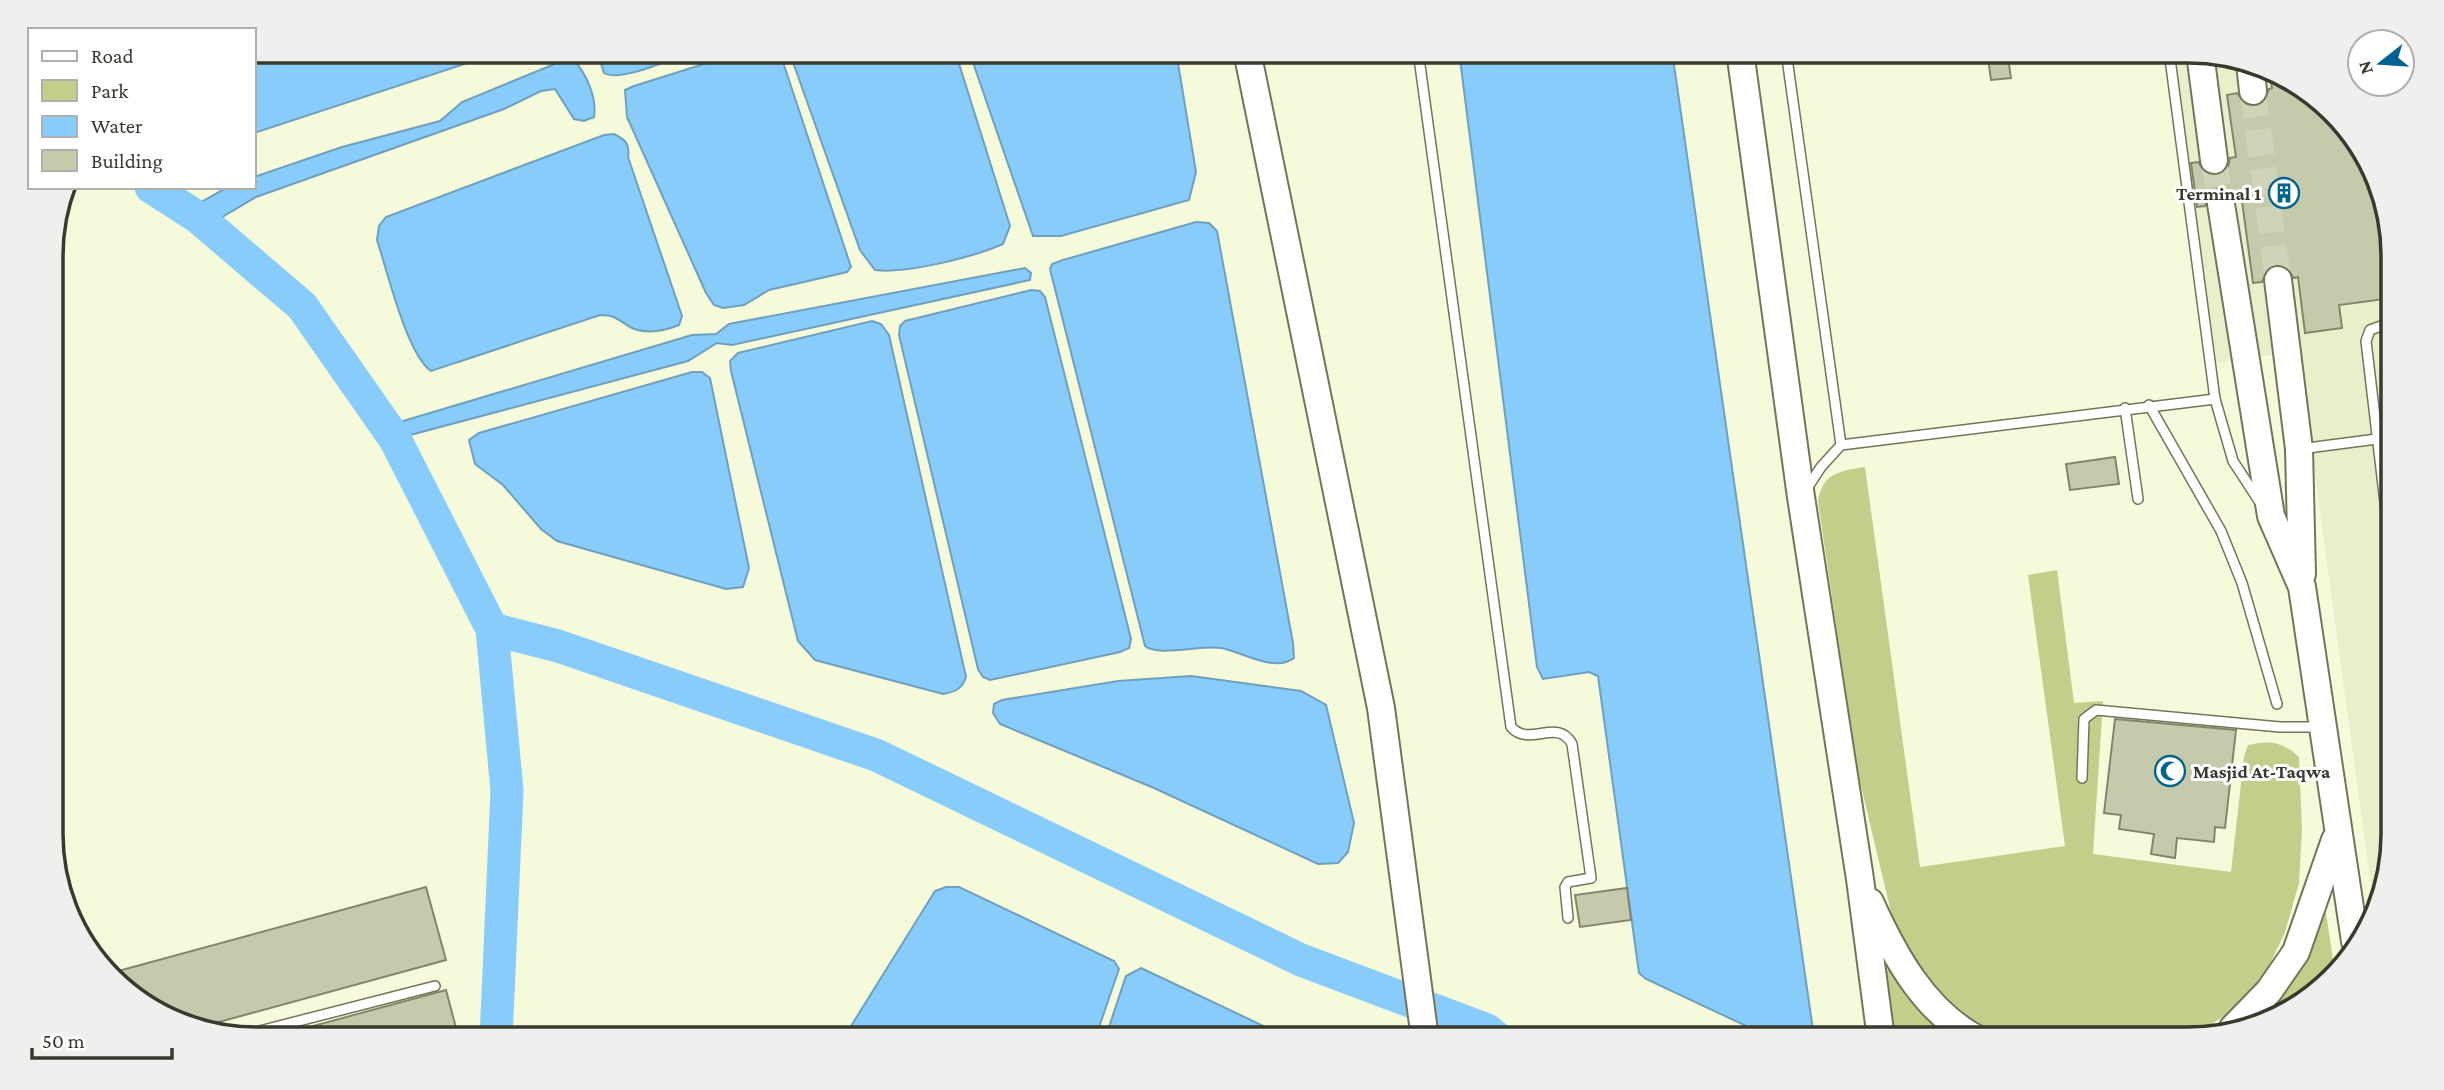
<svg xmlns="http://www.w3.org/2000/svg" width="2444" height="1090" viewBox="0 0 2444 1090" font-family="'Crimson Pro',serif">
<style>
.built{fill:#e9efca}
.green{fill:#c4ce8b}
.water{fill:#87ccfb;stroke:#6fa0be;stroke-width:2}
.lines{fill:none;stroke-linecap:round;stroke-linejoin:round}
.stream{stroke:#6fa0be;stroke-width:5}
.river{stroke:#87ccfb;stroke-width:33}
.building{fill:#c5caad;stroke:#82866b;stroke-width:2}
.secondary-tunnel{stroke:#cfd4b8;stroke-width:26;stroke-dasharray:26 13;stroke-linecap:butt}
.lane-casing{stroke:#71765a;stroke-width:12}
.secondary-casing{stroke:#71765a;stroke-width:30}
.lane{stroke:#fff;stroke-width:9}
.secondary{stroke:#fff;stroke-width:26}
.labels{text-anchor:middle;stroke-width:6;stroke-linejoin:round;paint-order:stroke}
.poi-label{font-size:19px;font-weight:bold;fill:#383a2e;stroke:#fff;text-anchor:end}
.rim{fill:none;stroke:#383a2e;stroke-width:3.5}
</style>
<rect width="100%" height="100%" fill="#f5fadb"/>
<polygon class="built" points="2171,51 2188,51 2266,66 2351,131 2391,229 2393,835 2375,915 2298,351 2217,363"/>
<g class="green">
<path d="M1865,467L1920,867L2065,846L2028,575L2057,570L2074,703L2103,701L2093,854L2231,872L2244,757L2248,745C2270,740 2283,742 2299,757L2302,830L2299,883L2285,932L2263,979L2228,1014L2186,1039H2001L1973,1023L1927,986L1895,929L1857,769L1818,501C1823,473 1839,471 1865,467Z"/>
<polygon points="2320,911 2326,913 2334,966 2302,1004 2262,1018 2307,958"/>
<polygon points="1892,969 1929,1021 1952,1039 1893,1039 1882,972"/>
</g>
<g class="water">
<polygon points="254,51 504,51 254,133"/>
<path d="M597,51H695C674,57 622,83 604,73Z"/>
<polygon points="745,51 776,51 781,56 851,267 847,272 769,290 744,305 723,308 714,305 706,293 627,117 625,90 634,86"/>
<path d="M789,51H955L1010,226L1003,244C973,257 907,274 875,270L860,250Z"/>
<polygon points="969,51 1176,51 1196,172 1189,200 1061,236 1033,236"/>
<polygon points="1459,51 1672,51 1813,1030 1811,1039 1774,1039 1646,979 1639,973 1598,676 1589,672 1543,679 1537,667"/>
<path d="M574,60C587,75 597,98 594,117L584,121L574,119L555,89L541,91L504,109L256,197L224,216L211,229L187,210L228,187H254V177L342,147L440,121L462,102L562,61Z"/>
<path d="M614,134C626,140 630,144 628,157L682,316L679,325C664,331 646,335 630,327C618,320 616,315 600,315L431,371C407,355 387,270 377,240L379,226L386,217L604,135Z"/>
<path d="M1196,222L1209,223L1217,231L1293,643L1294,658C1274,673 1243,652 1221,648C1201,645 1158,657 1145,646L1050,269L1052,264L1063,260Z"/>
<polygon points="1025,268 1031,273 1030,280 732,345 717,343 688,361 395,439 386,426 692,335 716,334 729,324"/>
<polygon points="1031,290 1040,291 1045,297 1131,639 1129,648 1120,652 990,680 983,677 978,669 899,335 900,326 905,321"/>
<path d="M872,321L881,324L889,335L966,677C962,689 955,692 943,694L815,660L798,641L731,371L730,361L738,353Z"/>
<polygon points="692,372 702,372 710,378 749,568 743,587 726,589 557,541 541,529 503,485 475,464 469,440 479,433"/>
<polygon points="1191,676 1301,691 1326,705 1354,823 1348,852 1338,863 1318,864 1154,788 1000,724 993,713 994,704 1002,700 1118,681"/>
<polygon points="946,887 959,887 1114,961 1119,969 1095,1039 843,1039 935,891"/>
<polygon points="1141,968 1291,1039 1105,1039 1126,976"/>
</g>
<g class="lines">
<polyline class="stream" points="1813,1030 1833,1039"/>
<g class="river">
<polyline points="151,187 199,218 302,306 395,439 492,629 507,791 496,1039"/>
<polyline points="492,629 558,646 876,755 1301,960 1487,1030 1498,1039"/>
</g>
</g>
<g class="building">
<polygon points="1987,51 2007,51 2011,78 1991,80"/>
<polygon points="2269,69 2351,131 2391,229 2392,289 2384,290 2385,299 2339,305 2342,328 2305,333 2298,277 2294,278 2285,266 2269,267 2262,282 2253,283 2242,201 2236,201 2233,194 2219,188 2211,192 2205,206 2197,207 2191,163 2198,162 2207,174 2217,175 2228,167 2230,158 2236,157 2227,95 2237,93 2247,106 2262,104 2269,89 2272,88"/>
<polygon points="2115,457 2119,484 2070,490 2066,464"/>
<polygon points="2115,719 2236,730 2225,828 2215,827 2214,842 2177,838 2175,858 2151,854 2154,834 2119,829 2121,815 2104,813"/>
<polygon points="426,887 446,960 197,1028 178,1024 111,973"/>
<polygon points="1627,888 1631,920 1580,927 1575,895"/>
<polygon points="446,990 459,1039 281,1039 280,1035"/>
</g>
<g class="lines">
<g class="secondary-tunnel">
<polyline points="2253,91 2278,280"/>
<polyline points="2214,160 2221,204"/>
</g>
<g class="lane-casing">
<g id="lane">
<path d="M1418,51L1511,727C1530,748 1557,717 1572,744L1591,878L1568,882L1565,887L1568,918"/>
<polyline points="1786,51 1841,445 1821,467 1806,490"/>
<polyline points="2169,51 2215,399 2233,461 2261,504"/>
<polyline points="2392,322 2370,330 2366,341 2392,562"/>
<polyline points="2149,405 2221,531 2242,583 2277,704"/>
<polyline points="2125,408 2138,499"/>
<polyline points="1841,445 2215,399"/>
<polyline points="2300,449 2392,437"/>
<polyline points="2082,778 2084,719 2096,710 2280,727 2320,727"/>
<polyline points="240,1036 435,986"/>
</g>
</g>
<g class="secondary-casing">
<g id="secondary">
<polyline points="1247,51 1381,708 1425,1039"/>
<polyline points="1740,51 1801,497 1860,879 1881,1039"/>
<polyline points="2200,53 2214,160"/>
<polyline points="2250,63 2253,91"/>
<polyline points="2221,204 2271,516 2302,587 2355,941"/>
<polyline points="2278,280 2299,449 2302,574"/>
<path d="M1870,902C1894,955 1924,1011 1977,1039"/>
<polyline points="2233,1028 2269,991 2296,952 2335,840"/>
</g>
</g>
<use href="#lane" class="lane"/>
<use href="#secondary" class="secondary"/>
</g>
<defs>
<g id="building-ring" transform="scale(1.575)"><circle r="9.5" fill="#fff" stroke="#006392" stroke-width="1.5"/><path d="M-4-6H4V6H1V3H-1V6H-4ZM-2.5-4.3h1.7v1.8h-1.7ZM.8-4.3h1.7v1.8H.8ZM-2.5-1h1.7V.8h-1.7ZM.8-1h1.7V.8H.8Z" fill="#006392"/></g>
<g id="mosque-ring" transform="scale(1.575)"><circle r="9.5" fill="#fff" stroke="#006392" stroke-width="1.5"/><path d="M3.5-4.9A6 6 0 1 0 3.5 4.9A5 5 0 1 1 3.5-4.9Z" fill="#006392"/></g>
</defs>
<g fill-rule="evenodd">
<use href="#building-ring" x="2284" y="193"/>
<use href="#mosque-ring" x="2170" y="771"/>
</g>
<g class="labels">
<g class="poi-label">
<text x="2261" y="200">Terminal 1</text>
<text x="2193" y="778" text-anchor="start">Masjid At-Taqwa</text>
</g>
</g>
<path d="M0 0H2444V1090H0ZM256 63H2188A193 193 0 0 1 2381 256V834A193 193 0 0 1 2188 1027H256A193 193 0 0 1 63 834V256A193 193 0 0 1 256 63Z" fill="#efefee" fill-rule="evenodd"/>
<path class="rim" d="M256 63H2188A193 193 0 0 1 2381 256V834A193 193 0 0 1 2188 1027H256A193 193 0 0 1 63 834V256A193 193 0 0 1 256 63Z"/>
<rect x="28" y="28" width="228" height="161" fill="#ffffff" stroke="#afb0ab" stroke-width="2"/>
<rect x="42" y="51" width="35" height="10" fill="#ffffff" stroke="#afb0ab" stroke-width="2"/>
<text x="91" y="63" font-size="21" fill="#383a2e">Road</text>
<rect x="42" y="80" width="35" height="21" fill="#c4ce8b" stroke="#afb0ab" stroke-width="2"/>
<text x="91" y="98" font-size="21" fill="#383a2e">Park</text>
<rect x="42" y="116" width="35" height="21" fill="#87ccfb" stroke="#afb0ab" stroke-width="2"/>
<text x="91" y="133" font-size="21" fill="#383a2e">Water</text>
<rect x="42" y="150" width="35" height="21" fill="#c5caad" stroke="#afb0ab" stroke-width="2"/>
<text x="91" y="168" font-size="21" fill="#383a2e">Building</text>
<g transform="translate(2381 63) rotate(253)"><circle r="33" fill="#ffffff" stroke="#afb0ab" stroke-width="2"/>
<path d="M0-5L12 26L0 18L-12 26Z" fill="#006392"/>
<text y="-10" font-size="19" font-weight="bold" text-anchor="middle" fill="#383a2e">N</text>
</g>
<path d="M32 1048v10h140v-10" fill="none" stroke="#383a2e" stroke-width="3.5"/>
<text x="42" y="1048" font-size="21" fill="#383a2e" stroke="#ffffff" stroke-width="5" paint-order="stroke">50 m</text>
</svg>
